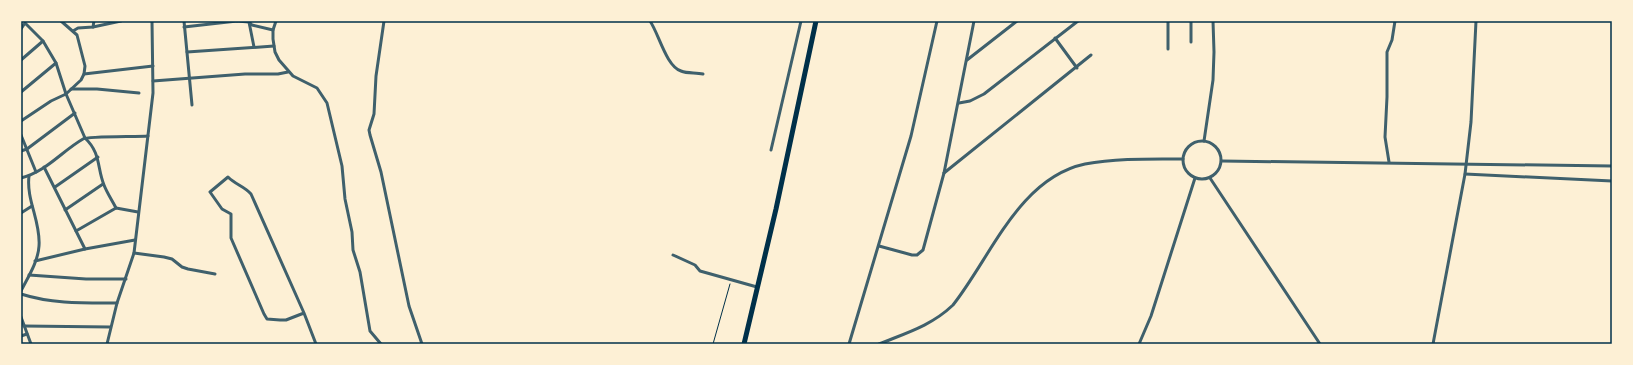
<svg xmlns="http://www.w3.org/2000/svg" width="1633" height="365" viewBox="0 0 1633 365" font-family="'Titillium Web',sans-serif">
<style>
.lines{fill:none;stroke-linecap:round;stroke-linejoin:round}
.path{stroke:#003049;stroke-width:1}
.minor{stroke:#3f606c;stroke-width:3}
.primary{stroke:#003049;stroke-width:5}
.neatline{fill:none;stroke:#003049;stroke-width:1.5}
</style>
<rect width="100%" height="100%" fill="#fdf0d5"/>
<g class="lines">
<polyline class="path" points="713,344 730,284"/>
<g class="minor">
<polyline points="184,21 192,105"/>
<polyline points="237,21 249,22 252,25 273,30"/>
<polyline points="276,21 273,30 273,39 275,52 279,60 293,76 317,88 327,103 342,166 345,199 352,232 353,250 360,272 370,331 381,344"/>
<polyline points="384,21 376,76 374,114 369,130 370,135 381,172 409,306 422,344"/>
<path d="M650,21C659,34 666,66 681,71C688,74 696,72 703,74"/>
<polyline points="1168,21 1168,49"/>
<polyline points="1191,21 1191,42"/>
<polyline points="249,22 254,47"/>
<polyline points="93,27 94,21"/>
<polyline points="184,27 237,21"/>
<path d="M21,29L25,23L43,41L56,63L66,94L85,138C101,153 97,168 104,185C107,193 112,200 116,208"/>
<polyline points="73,31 78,28 93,27 121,21"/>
<polyline points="1055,38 1077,68"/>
<polyline points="187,52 274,46"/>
<polyline points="21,60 43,41"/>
<polyline points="967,60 1017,21"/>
<polyline points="84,74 153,66"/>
<polyline points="153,81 245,74 278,74 288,72"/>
<polyline points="71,89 97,89 139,93"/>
<polyline points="21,92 56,63"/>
<polyline points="959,103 970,101 984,94 1078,21"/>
<polyline points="21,121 51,101 66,94 81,80 84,74 85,66 77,35 61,21"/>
<polyline points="21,135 36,172"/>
<circle cx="1202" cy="160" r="19"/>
<polyline points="1204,141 1213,80 1214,52 1213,21"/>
<polyline points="771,150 801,21"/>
<polyline points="21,151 27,149 75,113"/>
<polyline points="1222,161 1612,166"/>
<polyline points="1389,162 1385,137 1387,97 1387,52 1392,40 1395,21"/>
<polyline points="44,167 85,249"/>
<polyline points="944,173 1091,55"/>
<polyline points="1465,174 1612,181"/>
<path d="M21,178C46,172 62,151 83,139C88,136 139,137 148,136"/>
<polyline points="1210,178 1320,344"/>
<polyline points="55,187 98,157"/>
<polyline points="65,210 103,184"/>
<polyline points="21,213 32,206"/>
<polyline points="76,231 116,208 138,212"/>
<polyline points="879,246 912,255 917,255 923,250 944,173 974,21"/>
<polyline points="134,253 164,257 172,259 182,267 188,269 215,274"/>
<polyline points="673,255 695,265 700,271 757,287"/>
<polyline points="35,261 85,249 135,240"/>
<polyline points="29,275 86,279 126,279"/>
<path d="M21,291C28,277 38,262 39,246C41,222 26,200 29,176"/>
<path d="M21,294C52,304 84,303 117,303"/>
<path d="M304,313L286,320H280L267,319L264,314L231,238V214L222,209L210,192L228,177C236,185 244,186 251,194L304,313L316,344"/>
<polyline points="21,317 31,344"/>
<polyline points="24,326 110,327"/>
<polyline points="21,336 27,334"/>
<polyline points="107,344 117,303 134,253 153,93 152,21"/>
<polyline points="849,344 911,136 937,21"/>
<path d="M879,344C906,333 931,326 953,305C991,257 1019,178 1085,164C1116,158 1151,159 1183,159"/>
<polyline points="1139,344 1151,316 1195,178"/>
<polyline points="1433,344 1465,174 1471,122 1476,21"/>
</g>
<polyline class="primary" points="744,344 776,209 816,21"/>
</g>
<rect width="1633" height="365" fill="none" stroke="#fdf0d5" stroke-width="44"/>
<rect x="22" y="22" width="1589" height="321" class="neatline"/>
</svg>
